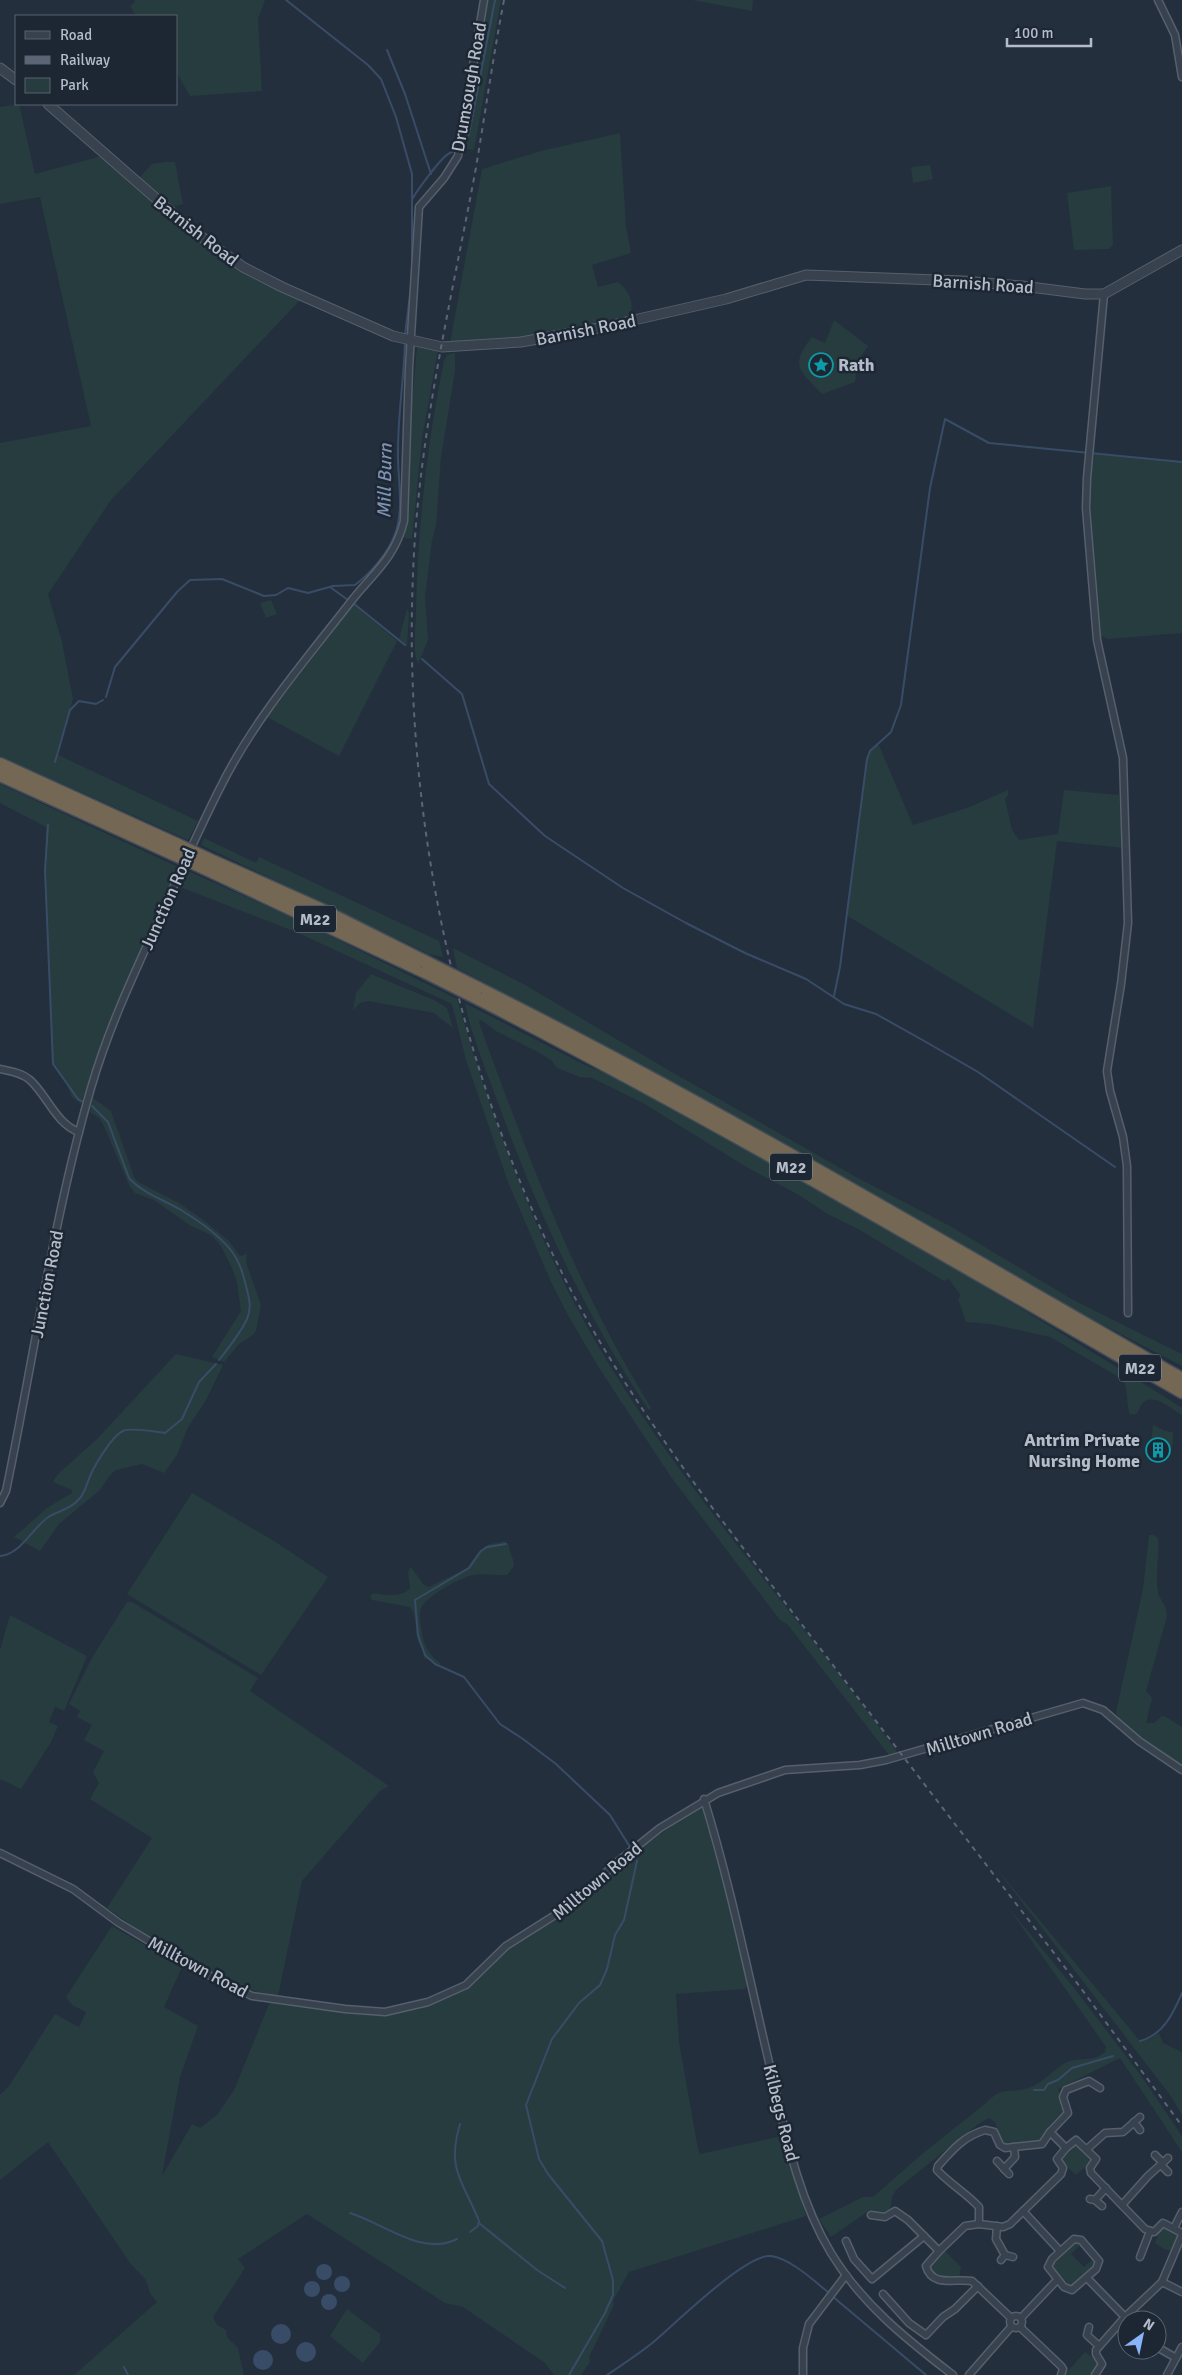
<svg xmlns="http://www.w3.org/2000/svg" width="1182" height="2375" viewBox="0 0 1182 2375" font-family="Signika,sans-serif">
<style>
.green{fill:#263c3f}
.water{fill:#394c67}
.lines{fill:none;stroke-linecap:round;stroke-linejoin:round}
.stream{stroke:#394c67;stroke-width:2}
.minor-casing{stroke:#565f6c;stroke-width:9}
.tertiary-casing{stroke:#565f6c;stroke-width:11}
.motorway-casing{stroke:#434c59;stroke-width:15}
.minor{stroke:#38414e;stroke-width:6}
.tertiary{stroke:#38414e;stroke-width:9}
.motorway{stroke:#746855;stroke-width:12}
.rail{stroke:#5a6575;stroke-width:2;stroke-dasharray:5 5;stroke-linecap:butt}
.motorway-bridge-casing{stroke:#434c59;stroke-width:15;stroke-linecap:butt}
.motorway-bridge{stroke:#746855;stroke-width:12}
.labels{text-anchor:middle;stroke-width:5;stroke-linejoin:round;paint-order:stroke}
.shield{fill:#1d2633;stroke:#878f9c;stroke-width:1}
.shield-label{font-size:16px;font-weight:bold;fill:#b4bcc9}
.street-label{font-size:18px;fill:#b4bcc9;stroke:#1d2633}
.poi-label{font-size:18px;font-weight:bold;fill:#b4bcc9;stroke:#1d2633;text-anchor:start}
.water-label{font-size:19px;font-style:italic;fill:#7c92b1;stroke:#1d2633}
</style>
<rect width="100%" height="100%" fill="#242f3e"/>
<g class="green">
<polygon points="134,0 265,0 258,19 262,91 190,96 176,72 176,16 136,16 130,6 135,2"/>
<polygon points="488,0 501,0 474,150 463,148"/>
<polygon points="692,0 753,0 752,11"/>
<polygon points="19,104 35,174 102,156 182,225 301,299 111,500 48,594 62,642 73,699 56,754 198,821 188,840 0,756 0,443 91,426 40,197 0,204 0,107"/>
<path d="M620,133L626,226L631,253L592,265L598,287L618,282C628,289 635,303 630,315L569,330L523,338L450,343L482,169L541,151Z"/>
<polygon points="165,162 175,162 183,204 172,207 139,178 152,164"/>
<polygon points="930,165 933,179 913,183 911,167"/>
<polygon points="1111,186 1113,245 1109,249 1074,250 1067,193"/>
<path d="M834,320L868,346L858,361L855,382L822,394C801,371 788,367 812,337L825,343Z"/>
<polygon points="417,346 438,350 422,439 412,539 405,538 403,535 408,511 410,424"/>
<path d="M455,353V371L441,457L436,526L432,540L425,597L428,640L418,664C412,650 416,626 416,611C418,526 427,443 444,361L447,355Z"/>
<polygon points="1095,453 1182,462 1182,633 1108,639 1101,636 1090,499 1091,475"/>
<polygon points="271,600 277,614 266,618 260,603"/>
<polygon points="353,604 397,641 339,756 267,717"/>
<polygon points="407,609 409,613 407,647 399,639"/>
<polygon points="878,743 913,825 967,808 1008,790 1008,795 1005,799 1012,830 1019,840 1058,834 1064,790 1119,795 1124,848 1057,841 1033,1028 846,915 867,759 870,751"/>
<polygon points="0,784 178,867 114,1015 81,1104 72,1097 65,1080 53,1064 45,889 46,827 0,803"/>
<polygon points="204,838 256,863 259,857 439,941 443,957 429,954 201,845"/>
<path d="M188,871L296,919L457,999C494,1127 541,1255 612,1369C696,1505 805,1624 898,1753L889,1755L788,1625L780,1620L671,1477L599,1368L569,1317L551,1282L508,1182L466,1060L452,1004L296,932L180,887Z"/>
<polygon points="453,948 527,986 670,1071 856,1177 950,1226 1073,1300 1182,1354 1182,1366 1059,1302 724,1110 457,968"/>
<polygon points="371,974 436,1001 447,1008 453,1028 434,1013 368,1001 360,1003 353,1010 356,993"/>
<path d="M465,1003L587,1066L613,1076L773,1164L963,1273L1154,1390L1182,1408V1415C1173,1410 1152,1391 1142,1404C1139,1407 1139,1411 1136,1414L1130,1415C1126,1403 1128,1392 1124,1380L1050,1337L991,1324L966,1322L958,1299L961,1296L949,1279L944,1281L860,1230L826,1213L799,1195L748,1168L643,1103L592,1078L580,1077L557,1068L552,1061L538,1052L496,1031L481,1020L479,1022L486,1042C531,1165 581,1295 650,1406L651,1410L648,1409C583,1310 539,1215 498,1103C487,1072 471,1035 465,1003Z"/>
<polygon points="93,1098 111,1111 134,1177 138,1182 179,1203 202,1219 229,1241 240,1256 247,1254 246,1262 261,1305 256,1331 253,1335 239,1344 224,1362 212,1357 241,1311 237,1282 232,1268 221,1246 211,1235 191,1226 154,1200 135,1193 130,1187 103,1124 99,1118 90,1112"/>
<polygon points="176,1354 223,1365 205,1402 188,1427 177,1455 164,1473 142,1464 116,1470 110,1475 100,1490 59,1524 40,1551 14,1537 47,1508 72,1493 72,1490 53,1482 58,1474 97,1439"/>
<polygon points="1153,1425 1165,1431 1173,1432 1172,1447 1151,1445"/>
<polygon points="192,1493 274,1541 328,1577 261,1675 127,1594"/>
<path d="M1149,1535H1154L1158,1538C1160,1555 1155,1573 1158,1591C1159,1601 1166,1601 1167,1616L1146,1691L1152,1698L1146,1723H1154L1162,1716L1166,1717L1182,1727V1766C1165,1755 1121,1731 1116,1712L1143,1589Z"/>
<path d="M505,1541L509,1545C509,1553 514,1557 514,1566L507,1575C496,1576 484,1573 473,1575C459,1578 427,1596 421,1608C419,1614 420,1621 421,1627C423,1643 427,1653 440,1663V1665L424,1658C424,1650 419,1646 417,1638C415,1627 417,1617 410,1607L372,1600L370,1596L373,1593C384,1595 403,1598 410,1588L408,1572L411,1567L424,1585L429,1587L467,1568L478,1552L487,1545Z"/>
<path d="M127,1602H132L258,1678L250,1691L389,1786L380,1791L302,1881L278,1996C218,1987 156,1943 107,1908L152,1838L90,1799L99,1783L93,1772L104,1751L84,1740L92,1725L77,1717L80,1711L69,1704L93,1656Z"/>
<polygon points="10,1615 87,1656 64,1711 55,1707 49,1722 58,1726 51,1742 21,1789 0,1779 0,1650"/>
<path d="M698,1808H703L717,1854L748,1986L744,1989L676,1994L679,2042L698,2149L700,2154L782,2136L806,2216L629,2272L613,2301L614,2305L589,2357L590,2362L581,2375H554L545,2363L463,2307L445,2303L307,2214L238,2259L245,2268L213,2317L217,2325L226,2330L227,2337L238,2348L244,2375H74L157,2302L150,2293L146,2280L130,2263L48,2142L0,2180V2095L9,2086L55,2014L79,2027L86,2012L72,2005L66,1997L112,1926L182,1967L164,2007L198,2026L180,2077L162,2176L192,2124L200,2128L217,2115L234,2090L270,2002L380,2016L426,2005L461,1990L507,1947L553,1920L560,1921L575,1911L574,1908C596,1893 610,1867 634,1854L637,1855L635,1852Z"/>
<polygon points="993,1864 1140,2041 1150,2039 1159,2033 1163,2043 1182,2052 1182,2115 1170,2095"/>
<path d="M1008,1907L1074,1988L1142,2077L1182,2136V2152L1120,2058L1058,2089L1065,2109L1049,2126L1040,2141L1011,2143L1010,2142L1006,2145L1000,2137L995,2122L989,2118L977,2125L896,2190L892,2197L890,2210L884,2212L870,2210L831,2237L819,2219L863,2197H873L922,2154L986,2103C1003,2084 1010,2095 1031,2087C1044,2082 1053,2070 1065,2063C1078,2056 1093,2063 1105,2052L1106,2047Z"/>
<polygon points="1076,2145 1092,2159 1091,2162 1076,2175 1062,2162 1064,2156"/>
<polygon points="1165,2227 1178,2234 1174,2248 1170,2251 1162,2248 1155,2243 1160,2230"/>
<polygon points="1076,2241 1080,2245 1071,2254 1084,2267 1093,2259 1095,2263 1075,2283 1070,2285 1054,2269 1053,2265"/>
<polygon points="945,2251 961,2267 959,2279 940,2277 931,2270 930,2265"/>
<polygon points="347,2309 380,2334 380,2342 363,2363 330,2336"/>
<polygon points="1085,2352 1098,2361 1098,2365 1091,2375 1064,2375"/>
</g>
<g class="water">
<circle cx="324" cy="2272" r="8"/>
<circle cx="342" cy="2284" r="8"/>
<circle cx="312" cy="2289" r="8"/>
<circle cx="329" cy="2302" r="8"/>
<circle cx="281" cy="2334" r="10"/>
<circle cx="306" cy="2352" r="10"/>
<circle cx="263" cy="2360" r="10"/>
</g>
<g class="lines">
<g class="stream">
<polyline points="286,0 368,65 381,79 396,117 412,174 412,265"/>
<polyline points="387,50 405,94 431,174"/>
<polyline points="462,148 469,134 495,0"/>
<path d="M413,198C416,192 441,158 447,155C450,152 454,151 458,150"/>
<polyline points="405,335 412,278"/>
<polyline points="330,587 348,600"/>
<polyline points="353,603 405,645"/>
<polyline points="422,659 462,694 489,784 545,836 623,888 686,923 745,953 806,979 844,1004 876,1014 926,1042 978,1072 1115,1167"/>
<path d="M106,697L115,667L177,592L190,580L222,579L264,596L276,595L288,588L308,593L333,586L355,585C371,573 388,553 395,534C405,508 397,477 398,450C398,414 404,378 405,342"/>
<polyline points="55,762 70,710 79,701 96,704 103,700"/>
<polyline points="48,825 45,870 53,1064 78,1099 83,1102"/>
<polyline points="834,996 840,967 867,759 870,751 891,732 901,705 930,488 945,419 989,443 1182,462"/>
<path d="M92,1106L108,1122L129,1178C141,1192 164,1200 181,1210C199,1221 231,1243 239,1264C242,1270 244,1278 246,1286C249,1297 252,1308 247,1319C240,1334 229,1347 219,1360"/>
<polyline points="506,1544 487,1547 481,1551 469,1568 415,1600 418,1635 425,1655 435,1664 464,1677 500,1724 523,1739 556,1764 610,1815 630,1847"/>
<path d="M0,1556C22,1554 33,1526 50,1516C61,1510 71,1509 80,1498C86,1491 87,1482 91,1474C96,1463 113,1435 123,1431C130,1427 156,1432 165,1433L182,1419L199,1382L216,1364"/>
<path d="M1140,2041C1163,2035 1173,2014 1182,1993"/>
<polyline points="1034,2090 1044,2090 1048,2084 1058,2080 1072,2068 1113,2056"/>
<path d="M460,2124C446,2170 463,2181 479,2221L478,2226L470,2232"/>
<path d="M350,2213C383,2223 422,2257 457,2239"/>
<polyline points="479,2223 537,2270 565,2288"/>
<polyline points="832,2296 926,2375"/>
<polyline points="124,2367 128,2375"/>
<polyline points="569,2375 605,2313 613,2295 613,2280 602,2241 548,2174 539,2159 526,2105 552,2039 579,2003 600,1985 607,1969 615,1935 624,1920 637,1861 634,1855"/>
<path d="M607,2375C622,2365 637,2355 651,2344C673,2326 746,2253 771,2256C791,2259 813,2280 829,2293"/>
</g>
<g class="minor-casing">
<g id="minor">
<polyline points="1158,0 1175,35 1182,77"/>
<polyline points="1104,294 1087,478 1086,508 1097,640 1123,758 1128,923 1121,984 1107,1071 1110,1091 1123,1137 1127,1166 1128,1313"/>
<path d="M0,1069C10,1071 22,1073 30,1080C47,1095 56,1124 79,1132"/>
<path d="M0,1503L6,1491C34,1357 53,1219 91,1088C108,1029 134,974 159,919C179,875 198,831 220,788C253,721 303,663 349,604C371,575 395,559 404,521L409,368L419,207L444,178L458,156L484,0"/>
<path d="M704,1799C732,1890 750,1983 772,2075C786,2136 798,2198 831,2253C862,2304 906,2339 953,2375"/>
<polyline points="0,1853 73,1889 119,1923 196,1969 252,1996 345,2009 385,2012 428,2002 466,1985 506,1946 574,1903 616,1863 660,1828 718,1793 785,1770 860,1765 886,1760 1083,1703 1103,1710 1139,1741 1182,1770"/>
<polyline points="1134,2122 1140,2130"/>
<path d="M985,2130L994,2132L1000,2145L1005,2148L1042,2144L1050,2132L1066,2148L1057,2159L1063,2168L1061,2174L1010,2224L1003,2227L979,2224V2207C966,2193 950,2184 937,2170L938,2166C952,2150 964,2136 985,2130Z"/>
<polyline points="1050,2132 1068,2113 1063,2097 1066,2090 1089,2081 1100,2088"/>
<polyline points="1066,2148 1076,2140 1096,2159 1090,2168 1091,2173 1145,2229 1154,2232 1163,2223 1182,2233"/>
<polyline points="1087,2149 1105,2133 1123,2132 1140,2117"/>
<polyline points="1155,2155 1163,2163"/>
<polyline points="997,2161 1009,2174"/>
<polyline points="1161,2165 1168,2172"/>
<polyline points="1004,2169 1015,2157 1014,2147"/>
<polyline points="1090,2199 1095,2200 1102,2206"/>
<polyline points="1095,2200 1106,2188"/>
<polyline points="1122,2205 1148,2176 1168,2158"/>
<polyline points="1023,2211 1060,2251"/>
<path d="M871,2215L885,2217L895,2211L908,2220L939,2251L926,2266C932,2288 956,2278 972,2281L1011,2318"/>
<polyline points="997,2226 996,2239 1005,2255 1001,2260"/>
<polyline points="1174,2228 1182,2212"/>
<polyline points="1182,2235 1162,2282 1182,2292"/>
<polygon points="1074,2239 1081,2240 1099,2261 1096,2269 1072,2290 1064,2287 1048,2267 1052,2259"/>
<polyline points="846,2241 854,2259 872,2279 924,2236"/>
<polyline points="939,2251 965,2226 979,2224"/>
<polyline points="1005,2255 1013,2257"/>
<polyline points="1140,2257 1150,2231"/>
<polyline points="1087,2278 1125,2317 1162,2282"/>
<polyline points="883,2294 909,2323 926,2335 943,2317 955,2309 978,2286"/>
<circle cx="1016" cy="2322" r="6"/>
<polyline points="1021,2318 1057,2280"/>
<polyline points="1020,2327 1061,2366 1063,2369 1061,2375"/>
<polyline points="1089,2327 1087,2335 1099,2346"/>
<polyline points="1157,2347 1176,2358 1167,2375"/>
<polyline points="1176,2358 1182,2347"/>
<polyline points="803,2375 803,2348 809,2324 846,2275"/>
<polyline points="969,2375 1011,2327"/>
<polyline points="1095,2375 1102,2364 1096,2354 1096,2350 1125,2317 1128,2320"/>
</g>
</g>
<g class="tertiary-casing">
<g id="tertiary">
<polyline points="0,68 16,80"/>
<polyline points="48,104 192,230 243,267 282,287 393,336 442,347 521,342 599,328 726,299 806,275 963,281 1022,286 1085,294 1104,294 1182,250"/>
</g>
</g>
<g class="motorway-casing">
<g id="motorway">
<polyline points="0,764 176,844"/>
<polyline points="0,775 171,853"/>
<polyline points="208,859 320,909 424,961"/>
<polyline points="204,868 425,972"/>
<path d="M478,988C718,1108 949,1246 1182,1379"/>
<path d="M479,999C718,1121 949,1258 1182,1392"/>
</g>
</g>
<use href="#minor" class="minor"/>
<use href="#tertiary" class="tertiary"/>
<use href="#motorway" class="motorway"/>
<path class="rail" d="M504,0C493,57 485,115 475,173C450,306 418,439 413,574C403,809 454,1058 560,1269C603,1355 657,1433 714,1510L1080,1987L1182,2126"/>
<g class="motorway-bridge-casing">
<g id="motorway-bridge">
<polyline points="176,844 208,859"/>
<polyline points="171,853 204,868"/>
<polyline points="424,961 478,988"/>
<polyline points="425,972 479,999"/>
</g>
</g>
<use href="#motorway-bridge" class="motorway-bridge"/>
</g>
<defs>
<g id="sight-ring" transform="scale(1.25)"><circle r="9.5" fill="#1d2633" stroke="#0f9aa8" stroke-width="1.5"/><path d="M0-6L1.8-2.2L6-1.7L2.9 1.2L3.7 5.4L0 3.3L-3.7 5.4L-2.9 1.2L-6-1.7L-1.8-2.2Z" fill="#0f9aa8"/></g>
<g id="building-ring" transform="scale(1.25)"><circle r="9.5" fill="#1d2633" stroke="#0f9aa8" stroke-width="1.5"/><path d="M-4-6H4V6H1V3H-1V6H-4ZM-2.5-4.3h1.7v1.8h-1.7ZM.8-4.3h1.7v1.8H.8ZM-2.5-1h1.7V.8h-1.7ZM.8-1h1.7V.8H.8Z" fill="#0f9aa8"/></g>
</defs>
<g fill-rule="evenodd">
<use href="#sight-ring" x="821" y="365"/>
<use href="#building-ring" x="1158" y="1450"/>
</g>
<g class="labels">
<g class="shield">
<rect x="294" y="905.5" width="42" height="27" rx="4"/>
<rect x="770" y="1153.5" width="42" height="27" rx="4"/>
<rect x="1119" y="1354.5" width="42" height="27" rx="4"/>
</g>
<g class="shield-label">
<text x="315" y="925">M22</text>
<text x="791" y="1173">M22</text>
<text x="1140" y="1374">M22</text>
</g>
<g class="street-label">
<text transform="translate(469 87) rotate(-80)" y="6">Drumsough Road</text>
<text transform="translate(196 231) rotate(38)" y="6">Barnish Road</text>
<text transform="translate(983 284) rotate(4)" y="6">Barnish Road</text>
<text transform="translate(586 330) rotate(-11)" y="6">Barnish Road</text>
<text transform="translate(168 899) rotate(-66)" y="6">Junction Road</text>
<text transform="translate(47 1284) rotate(-79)" y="6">Junction Road</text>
<text transform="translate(979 1734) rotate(-17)" y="6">Milltown Road</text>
<text transform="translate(597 1881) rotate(-40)" y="6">Milltown Road</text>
<text transform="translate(198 1967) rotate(28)" y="6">Milltown Road</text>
<text transform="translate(781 2113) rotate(76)" y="6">Kilbegs Road</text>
</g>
<g class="poi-label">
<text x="838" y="371">Rath</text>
<text x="1140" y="1446" text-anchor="end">Antrim Private<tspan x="1140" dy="21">Nursing Home</tspan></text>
</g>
<g class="water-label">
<text transform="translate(384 481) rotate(-89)" y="7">Mill Burn</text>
</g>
</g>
<rect x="15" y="15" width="162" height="90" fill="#1d2633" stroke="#59626f"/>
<rect x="25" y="31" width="25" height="8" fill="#38414e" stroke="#59626f"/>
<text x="60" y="40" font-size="15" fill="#b4bcc9">Road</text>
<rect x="25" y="56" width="25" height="8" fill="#5a6575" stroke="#59626f"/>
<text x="60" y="65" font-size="15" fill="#b4bcc9">Railway</text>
<rect x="25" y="78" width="25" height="15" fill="#263c3f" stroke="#59626f"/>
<text x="60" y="90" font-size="15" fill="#b4bcc9">Park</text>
<g transform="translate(1142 2335) rotate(33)"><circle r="24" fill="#1d2633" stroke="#59626f"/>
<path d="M0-4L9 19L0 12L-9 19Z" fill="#8ab4f8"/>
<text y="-8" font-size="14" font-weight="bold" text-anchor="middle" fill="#b4bcc9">N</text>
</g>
<path d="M1007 38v8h84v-8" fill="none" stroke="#b4bcc9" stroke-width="2.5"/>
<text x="1014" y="38" font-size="15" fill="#b4bcc9" stroke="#1d2633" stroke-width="4" paint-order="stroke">100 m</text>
</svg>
